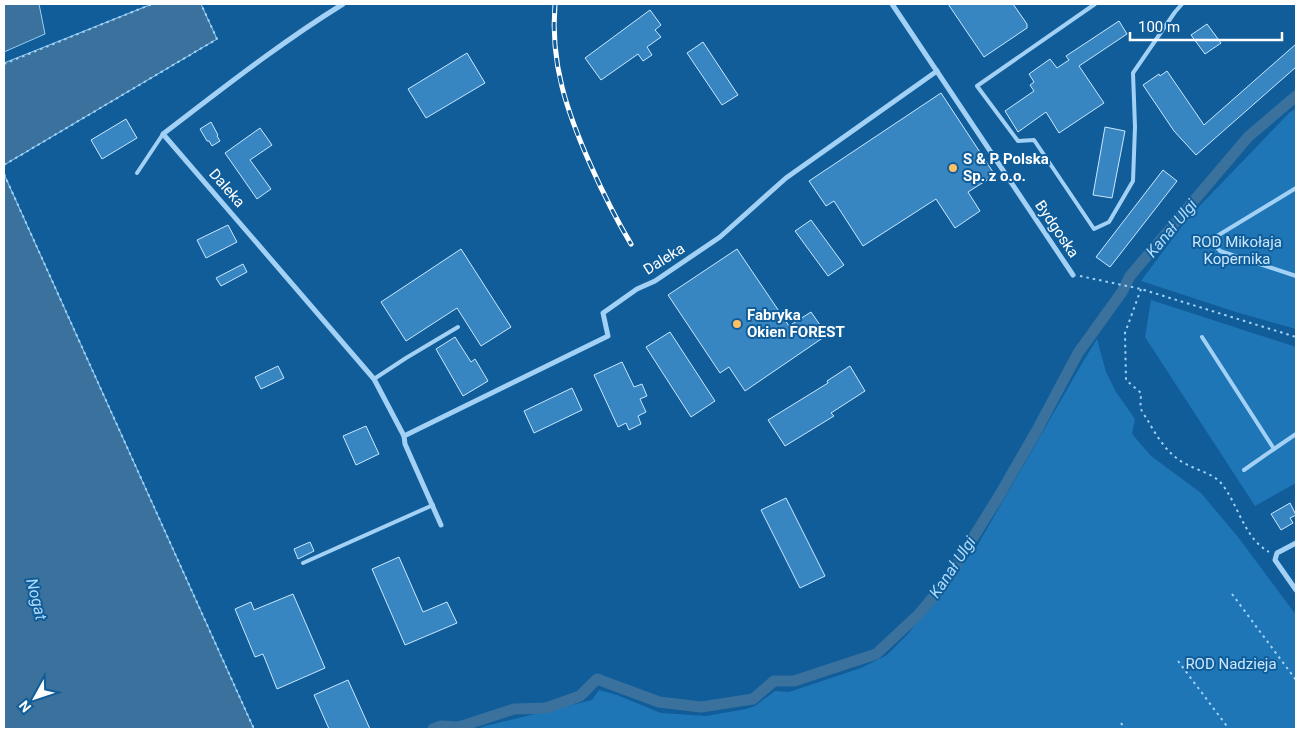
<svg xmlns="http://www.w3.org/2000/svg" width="1300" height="733" viewBox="0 0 1300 733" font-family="Roboto,sans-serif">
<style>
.green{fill:#1e76b7}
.water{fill:#3a729d;stroke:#93cff8}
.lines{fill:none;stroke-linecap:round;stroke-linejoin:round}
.canal{stroke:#3a729d;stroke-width:11}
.building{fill:#3886c1;stroke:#cae8fe}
.path{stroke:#a2d1f5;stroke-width:2;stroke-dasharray:2.5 4;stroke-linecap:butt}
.lane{stroke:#a2d1f5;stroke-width:4}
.street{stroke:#a2d1f5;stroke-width:5}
.rail-casing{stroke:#fff;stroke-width:5}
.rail{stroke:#105d9a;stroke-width:3;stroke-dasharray:9;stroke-linecap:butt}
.poi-dot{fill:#ffbf65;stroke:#105d9a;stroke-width:2}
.labels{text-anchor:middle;stroke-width:4;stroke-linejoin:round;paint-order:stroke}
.poi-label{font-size:15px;font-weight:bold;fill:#fff;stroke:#105d9a;text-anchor:start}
.street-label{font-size:15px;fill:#fff;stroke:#105d9a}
.park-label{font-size:15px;fill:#cae8fe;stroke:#105d9a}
.water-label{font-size:16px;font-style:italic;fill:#aedbfb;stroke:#105d9a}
</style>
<rect width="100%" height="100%" fill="#105d9a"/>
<g class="green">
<polygon points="1296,108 1296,329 1236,312 1141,281 1188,218 1289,113"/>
<polygon points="1151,300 1296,347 1296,483 1255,506 1145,337"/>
<polygon points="1097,339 1106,372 1116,392 1135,419 1132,434 1151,456 1201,493 1238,537 1296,615 1296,729 477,729 485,726 592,700 599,690 617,695 661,713 706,716 746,709 755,706 775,691 789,692 861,668 887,655 908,634 977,546 1084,360"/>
</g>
<g class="water">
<polygon points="4,4 39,4 45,34 4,52"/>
<polygon points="152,4 201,4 217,39 4,165 4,63"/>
<polygon points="4,174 254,729 4,729"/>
</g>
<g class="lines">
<polyline class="canal" points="433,729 441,726 459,727 514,709 546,708 580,696 597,679 659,702 701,707 753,699 774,681 794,681 876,654 918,615 945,583 999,496 1037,430 1078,353 1122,292 1130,276 1248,137 1296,96"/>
</g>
<g class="building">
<polygon points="948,4 1013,4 1027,24 1027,28 984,57"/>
<polygon points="650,10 661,25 655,30 661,37 647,47 652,55 643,61 638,54 601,80 585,58"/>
<polygon points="1119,21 1127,34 1079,66 1104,103 1059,133 1046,112 1018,132 1005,111 1034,91 1030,85 1034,82 1029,74 1050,59 1057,68 1069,60 1066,56"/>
<polygon points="1207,24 1221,43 1205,54 1191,35"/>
<polygon points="703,42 738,95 722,105 687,53"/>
<polygon points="1296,44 1296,67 1196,155 1174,131 1143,85 1159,74 1160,76 1167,71 1204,125"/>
<polygon points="467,53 485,83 426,118 408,89"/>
<polygon points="941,93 995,175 968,192 980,211 955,228 936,199 863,246 834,201 826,206 809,181"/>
<polygon points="126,119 137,138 102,159 91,140"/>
<polygon points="211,122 218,135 217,136 220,141 212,146 209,141 207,141 200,129"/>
<polygon points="1105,127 1125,131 1112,198 1093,195"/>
<polygon points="260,128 272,145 250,160 271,189 257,199 225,153"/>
<polygon points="1163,170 1177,181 1110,267 1096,257"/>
<polygon points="811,220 844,265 828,276 795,231"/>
<polygon points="228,225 237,242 206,258 197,240"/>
<polygon points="461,249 511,327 481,346 457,308 406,341 381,302"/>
<polygon points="737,249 789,326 811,312 827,335 745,391 729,367 720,373 668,295"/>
<polygon points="243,264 247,272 221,286 216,278"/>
<polygon points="670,332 715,401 691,417 646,347"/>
<polygon points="455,337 471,362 475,359 488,381 463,396 436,349"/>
<polygon points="622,362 634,387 642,384 647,396 640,399 646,412 638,416 641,424 629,430 626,423 618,427 594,375"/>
<polygon points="278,366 284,378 261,389 255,377"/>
<polygon points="850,366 865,391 831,413 834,416 785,446 768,420 828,383 827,381"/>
<polygon points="572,388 582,410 534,433 524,411"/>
<polygon points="366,426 379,454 356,465 343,436"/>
<polygon points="786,498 825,576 800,588 761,510"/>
<polygon points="1290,503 1296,515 1290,518 1293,523 1281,530 1271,514"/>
<polygon points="310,542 314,551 298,559 294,549"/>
<polygon points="399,557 423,612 447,602 457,623 405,645 372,569"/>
<polygon points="293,594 325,668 277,689 263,654 255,657 235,609 251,602 254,610"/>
<polygon points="348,680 370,729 329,729 314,695"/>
</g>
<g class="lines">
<g class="path">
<polyline points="4,64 152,4"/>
<polyline points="4,165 217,39 201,4"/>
<polyline points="4,174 254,729"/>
<polyline points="1080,276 1141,289 1296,337"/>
<path d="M1141,289L1125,333L1126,380L1141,393C1141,398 1140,404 1141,409C1142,412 1145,416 1147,419C1156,435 1167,454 1184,463C1196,470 1212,473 1221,483C1239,505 1243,537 1269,552"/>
<polyline points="1232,594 1296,680"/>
<polyline points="1178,661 1229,729"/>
<polyline points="1121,723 1125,729"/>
</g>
<g class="lane">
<polyline points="1095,4 977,86 1018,141 1034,140 1094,229 1109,222 1133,181 1135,127 1133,73 1175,12 1182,4"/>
<polyline points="137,173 163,134"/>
<polyline points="1296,188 1217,236 1214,244 1220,251 1296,276"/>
<polyline points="1202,337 1274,449 1296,434"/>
<polyline points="374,379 406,358 458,327"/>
<polyline points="1244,470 1274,449"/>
<polyline points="303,563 433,505"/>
</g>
<g class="street">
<path d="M343,4C280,43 222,89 163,134L374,379L404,436"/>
<polyline points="892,4 1073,275"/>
<polyline points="441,525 405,444 404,436 608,336 603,313 637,289 655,281 720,237 786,178 937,71"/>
<polyline points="1296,543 1277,553 1275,560 1296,590"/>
</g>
<g class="rail-casing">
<path id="rail" d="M555,4C550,64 567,112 591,166C603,193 616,219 631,244"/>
</g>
<use href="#rail" class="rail"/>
</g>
<g class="poi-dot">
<circle cx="953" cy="168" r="5"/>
<circle cx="737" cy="324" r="5"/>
</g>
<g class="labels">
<g class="poi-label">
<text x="963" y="164">S &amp; P Polska<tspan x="963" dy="17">Sp. z o.o.</tspan></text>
<text x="747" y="320">Fabryka<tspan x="747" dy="17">Okien FOREST</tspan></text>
</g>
<g class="street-label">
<text transform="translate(227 188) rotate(49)" y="5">Daleka</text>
<text transform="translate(1057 229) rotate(56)" y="5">Bydgoska</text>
<text transform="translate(664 259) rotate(-32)" y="5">Daleka</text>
</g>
<g class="park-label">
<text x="1237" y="247">ROD Mikołaja<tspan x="1237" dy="17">Kopernika</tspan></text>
<text x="1231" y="669">ROD Nadzieja</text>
</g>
<g class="water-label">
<text transform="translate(1171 228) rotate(-50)" y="6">Kanał Ulgi</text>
<text transform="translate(952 567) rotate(-56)" y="6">Kanał Ulgi</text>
<text transform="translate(37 599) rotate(76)" y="6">Nogat</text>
</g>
</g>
<rect width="1300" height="733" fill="none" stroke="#ffffff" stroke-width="10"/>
<g transform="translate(35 698) rotate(230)" stroke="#105d9a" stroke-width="4" paint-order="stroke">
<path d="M0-4L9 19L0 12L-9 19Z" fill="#ffffff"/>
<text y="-8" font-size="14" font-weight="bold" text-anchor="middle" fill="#ffffff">N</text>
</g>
<path d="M1130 32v8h152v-8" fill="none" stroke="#ffffff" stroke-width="2.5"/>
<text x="1138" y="32" font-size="15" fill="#ffffff" stroke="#105d9a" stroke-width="4" paint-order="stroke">100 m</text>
</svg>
